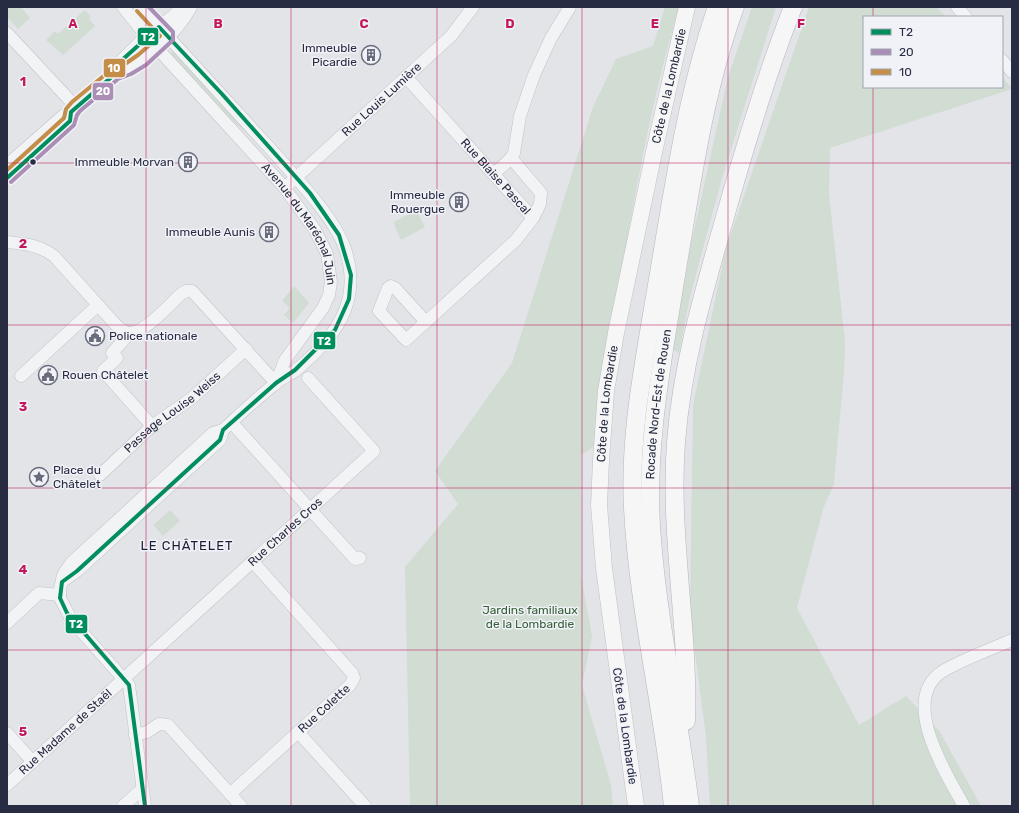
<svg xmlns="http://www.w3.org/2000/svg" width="1019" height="813" viewBox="0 0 1019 813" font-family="Rubik,sans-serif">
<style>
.green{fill:#d1dcd3}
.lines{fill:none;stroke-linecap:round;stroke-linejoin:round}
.minor-casing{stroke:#c0c1c6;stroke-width:13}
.major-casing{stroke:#bfc1c6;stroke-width:17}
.highway-casing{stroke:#b5b7bd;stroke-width:19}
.minor{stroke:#f2f3f5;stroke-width:12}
.major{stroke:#f6f6f7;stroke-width:16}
.highway{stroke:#f6f6f7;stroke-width:18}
.bus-1-casing{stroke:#f1f2f8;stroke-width:7}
.bus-2-casing{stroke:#f1f2f8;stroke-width:7}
.bus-3-casing{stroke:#f1f2f8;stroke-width:7}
.bus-1{stroke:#008f5c;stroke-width:4}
.bus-2{stroke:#ab8eb6;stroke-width:4}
.bus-3{stroke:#c48e49;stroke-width:4}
.grid{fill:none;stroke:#c2185b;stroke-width:1;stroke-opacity:0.55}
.bus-dot{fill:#282c43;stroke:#f1f2f8;stroke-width:1.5}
.labels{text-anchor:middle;stroke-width:3;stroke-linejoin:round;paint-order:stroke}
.poi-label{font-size:12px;fill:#282c43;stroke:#f1f2f8;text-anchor:end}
.street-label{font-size:12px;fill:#282c43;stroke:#f1f2f8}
.park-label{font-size:12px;fill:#356037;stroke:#f1f2f8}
.neighbourhood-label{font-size:13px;letter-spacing:1px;fill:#1b1d34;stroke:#f1f2f8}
.grid-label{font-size:13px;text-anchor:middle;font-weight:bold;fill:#c2185b;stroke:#f1f2f8;stroke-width:3;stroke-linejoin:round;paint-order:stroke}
.line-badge{stroke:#f1f2f8;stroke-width:1.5}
.badge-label{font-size:11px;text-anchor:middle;font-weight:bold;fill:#fff}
</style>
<rect width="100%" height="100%" fill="#e3e4e8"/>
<g class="green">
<polygon points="7,7 21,7 30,18 18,29 7,17"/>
<path d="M665,7H679C637,149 618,298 596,445L581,455V576L592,636L582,685L611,785L613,806H410L405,567L458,504L435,471L512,363L593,107L616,59L653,46Z"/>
<polygon points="752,7 776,7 722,178 690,297 679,353 673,349 690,249 728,77"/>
<polygon points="809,7 936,7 946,17 864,17 864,87 1002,87 1002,77 1012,88 1012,89 830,148 829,193 845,342 844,371 834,484 823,509 797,608 859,725 906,696 940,732 981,806 710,806 706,737 690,614 693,405 726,248"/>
<polygon points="85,10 91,17 89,19 95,26 63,55 46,40 55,31 58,34"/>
<polygon points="175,49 251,137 223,112 170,54"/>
<polygon points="416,210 425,227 401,240 395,227 394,222"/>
<polygon points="294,286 309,303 293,323 284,315 290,308 282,301"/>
<polygon points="170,510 180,521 163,536 153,525"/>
</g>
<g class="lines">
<g class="minor-casing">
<g id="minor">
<path id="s1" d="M123,7L147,37L284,187L315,230L327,254L331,282L329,295L323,308L285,360L276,383"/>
<polyline points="957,7 966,17"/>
<polyline points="7,33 76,107"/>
<polyline points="1002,60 1012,72"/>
<path d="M115,74C143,63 177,34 191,7"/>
<path id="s2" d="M406,77L533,218L516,240L406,340L379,311L388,288L391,286L395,288L426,322"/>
<polyline points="511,158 541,193 540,204 533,218"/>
<polyline points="7,165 64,115 71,112 115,74 122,60 137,45 184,7"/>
<polyline points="494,174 511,158 514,153 520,116 534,75 551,38 570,7"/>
<polyline points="7,178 70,121 71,112"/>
<path id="s3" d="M290,183L451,36L473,7"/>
<path d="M7,242C26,244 39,245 54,256L116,325C120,328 124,333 129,333C144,334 170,304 181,294L186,291H192L276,383"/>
<polyline points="130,333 112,353 117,358 103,371 152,426"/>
<polyline points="21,376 98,305"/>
<polyline points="232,423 355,559 360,558"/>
<path id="s4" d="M100,475L152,426L192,398L246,349"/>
<path d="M62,582L77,571L220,440L223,430C240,414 257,398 275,384C281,378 289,375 295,371C312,357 331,338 341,319C353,296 353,270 344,246C333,217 298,180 277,156C232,106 186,57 141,7"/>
<polyline points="7,623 39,593 60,595"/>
<polyline points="298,732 365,806"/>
<polyline points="7,733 33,762"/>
<polyline points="135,735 147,732 159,724 168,725 241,806"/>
<path id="s5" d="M7,785L374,451L308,378"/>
<path id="s6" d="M230,794L350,685L354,678L352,673L253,562"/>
<polyline points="123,806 142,789"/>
<polyline points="145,806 129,685 72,621 60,598 60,589 63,575 71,563 213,433 223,430"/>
<path d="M964,806C947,775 898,699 943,671C964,659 989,650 1012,640"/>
</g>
</g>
<g class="major-casing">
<g id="major">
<path id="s7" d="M636,806L604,568L599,505L601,461L606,391L616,333L654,152L687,7"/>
</g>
</g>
<g class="highway-casing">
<g id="highway">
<path d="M686,721C689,628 669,535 676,442C682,364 704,291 725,217C745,146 766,75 793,7"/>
<path d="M673,806C663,706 638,608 633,508C629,433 645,358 657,285C673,192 686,97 717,7"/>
<path id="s8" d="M690,806C679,717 659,629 652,540C644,449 663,358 677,269C692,181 704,91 735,7"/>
</g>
</g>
<use href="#minor" class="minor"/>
<use href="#major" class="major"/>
<use href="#highway" class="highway"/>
<g class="bus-1-casing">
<polyline id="bus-1" points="7,178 70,121 71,112 115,74 122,60 159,27 222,94 310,193 339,235 351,275 349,299 335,330 295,370 276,383 223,430 220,440 77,571 62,582 60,598 67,613 129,685 145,806"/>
</g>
<g class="bus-2-casing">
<polyline id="bus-2" points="11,182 74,125 77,115 80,111 118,79 131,74 146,65 173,40 173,32 149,7"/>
</g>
<g class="bus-3-casing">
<polyline id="bus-3" points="7,170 64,118 66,109 72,102 112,69 125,64 138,55 160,36 137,11"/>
</g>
<use href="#bus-1" class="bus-1"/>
<use href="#bus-2" class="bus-2"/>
<use href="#bus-3" class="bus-3"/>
</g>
<path class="grid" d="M146,7V806M291,7V806M437,7V806M582,7V806M728,7V806M873,7V17M873,87V806M7,163H1012M7,325H1012M7,488H1012M7,650H1012"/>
<defs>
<g id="building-ring" transform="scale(1)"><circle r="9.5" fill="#f1f2f8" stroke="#696c7d" stroke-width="1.5"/><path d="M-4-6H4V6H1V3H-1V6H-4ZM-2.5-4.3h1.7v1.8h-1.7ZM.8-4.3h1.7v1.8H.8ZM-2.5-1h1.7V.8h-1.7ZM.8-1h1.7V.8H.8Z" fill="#696c7d"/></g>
<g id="civic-ring" transform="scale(1)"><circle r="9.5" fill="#f1f2f8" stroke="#696c7d" stroke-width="1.5"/><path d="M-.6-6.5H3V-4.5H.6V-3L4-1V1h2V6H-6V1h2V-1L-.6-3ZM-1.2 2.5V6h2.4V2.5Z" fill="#696c7d"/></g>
<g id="sight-ring" transform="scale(1)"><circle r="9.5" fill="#f1f2f8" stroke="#696c7d" stroke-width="1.5"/><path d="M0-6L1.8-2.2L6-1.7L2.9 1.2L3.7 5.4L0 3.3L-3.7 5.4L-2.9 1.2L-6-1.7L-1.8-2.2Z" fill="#696c7d"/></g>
</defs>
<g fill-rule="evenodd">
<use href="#building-ring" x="371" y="55"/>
<use href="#building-ring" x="188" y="162"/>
<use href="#building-ring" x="459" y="202"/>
<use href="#building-ring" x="269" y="232"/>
<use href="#civic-ring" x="95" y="336"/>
<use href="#civic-ring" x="48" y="375"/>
<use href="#sight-ring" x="39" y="477"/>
</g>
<circle class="bus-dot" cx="33" cy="162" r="3.5"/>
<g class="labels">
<g class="poi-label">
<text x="357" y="52">Immeuble<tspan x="357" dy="14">Picardie</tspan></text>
<text x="174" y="166">Immeuble Morvan</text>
<text x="445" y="199">Immeuble<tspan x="445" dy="14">Rouergue</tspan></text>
<text x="255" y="236">Immeuble Aunis</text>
<text x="109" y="340" text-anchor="start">Police nationale</text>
<text x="62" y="379" text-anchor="start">Rouen Châtelet</text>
<text x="53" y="474" text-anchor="start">Place du<tspan x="53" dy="14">Châtelet</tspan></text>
</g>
<g class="street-label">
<text dy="4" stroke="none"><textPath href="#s7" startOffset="729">Côte de la Lombardie</textPath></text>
<text dy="4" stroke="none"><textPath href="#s3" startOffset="124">Rue Louis Lumière</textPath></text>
<text dy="4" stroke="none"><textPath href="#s2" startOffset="134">Rue Blaise Pascal</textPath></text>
<text dy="4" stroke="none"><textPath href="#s1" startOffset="282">Avenue du Maréchal Juin</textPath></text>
<text dy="4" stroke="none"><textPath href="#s7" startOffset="405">Côte de la Lombardie</textPath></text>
<text dy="4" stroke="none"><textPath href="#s8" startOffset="405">Rocade Nord-Est de Rouen</textPath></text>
<text dy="4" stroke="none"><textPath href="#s4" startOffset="96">Passage Louise Weiss</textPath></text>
<text dy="4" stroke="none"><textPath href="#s5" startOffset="376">Rue Charles Cros</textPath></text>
<text dy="4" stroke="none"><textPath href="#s6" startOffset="127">Rue Colette</textPath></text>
<text transform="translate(625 726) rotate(82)" y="4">Côte de la Lombardie</text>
<text dy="4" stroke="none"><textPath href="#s5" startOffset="79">Rue Madame de Staël</textPath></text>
</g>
<g class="park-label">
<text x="530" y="614">Jardins familiaux<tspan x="530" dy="14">de la Lombardie</tspan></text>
</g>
<g class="neighbourhood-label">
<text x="187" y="550">LE CHÂTELET</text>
</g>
</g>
<g class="grid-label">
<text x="73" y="28">A</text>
<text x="218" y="28">B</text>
<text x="364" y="28">C</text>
<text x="510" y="28">D</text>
<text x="655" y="28">E</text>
<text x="801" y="28">F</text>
<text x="23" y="86">1</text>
<text x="23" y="248">2</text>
<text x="23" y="411">3</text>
<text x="23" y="574">4</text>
<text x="23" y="736">5</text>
</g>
<g class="line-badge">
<rect x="137" y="27" width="22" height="19" rx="4" fill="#008f5c"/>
<rect x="103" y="58" width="23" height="20" rx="4" fill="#c48e49"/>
<rect x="92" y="82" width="22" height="19" rx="4" fill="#ab8eb6"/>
<rect x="313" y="331" width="23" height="19" rx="4" fill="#008f5c"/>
<rect x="65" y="614" width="23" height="20" rx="4" fill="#008f5c"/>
</g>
<g class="badge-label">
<text x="148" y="41">T2</text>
<text x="114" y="72">10</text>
<text x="103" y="95">20</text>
<text x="324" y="345">T2</text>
<text x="76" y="628">T2</text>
</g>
<rect width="1019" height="813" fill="none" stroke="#282c43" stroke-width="16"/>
<rect x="863" y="16" width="140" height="72" fill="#f1f2f8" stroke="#a1a3b0"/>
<rect x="871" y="29" width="20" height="6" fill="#008f5c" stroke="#a1a3b0"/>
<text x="899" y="36" font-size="12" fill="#282c43">T2</text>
<rect x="871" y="49" width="20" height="6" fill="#ab8eb6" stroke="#a1a3b0"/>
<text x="899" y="56" font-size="12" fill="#282c43">20</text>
<rect x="871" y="69" width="20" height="6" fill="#c48e49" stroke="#a1a3b0"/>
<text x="899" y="76" font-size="12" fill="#282c43">10</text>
</svg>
